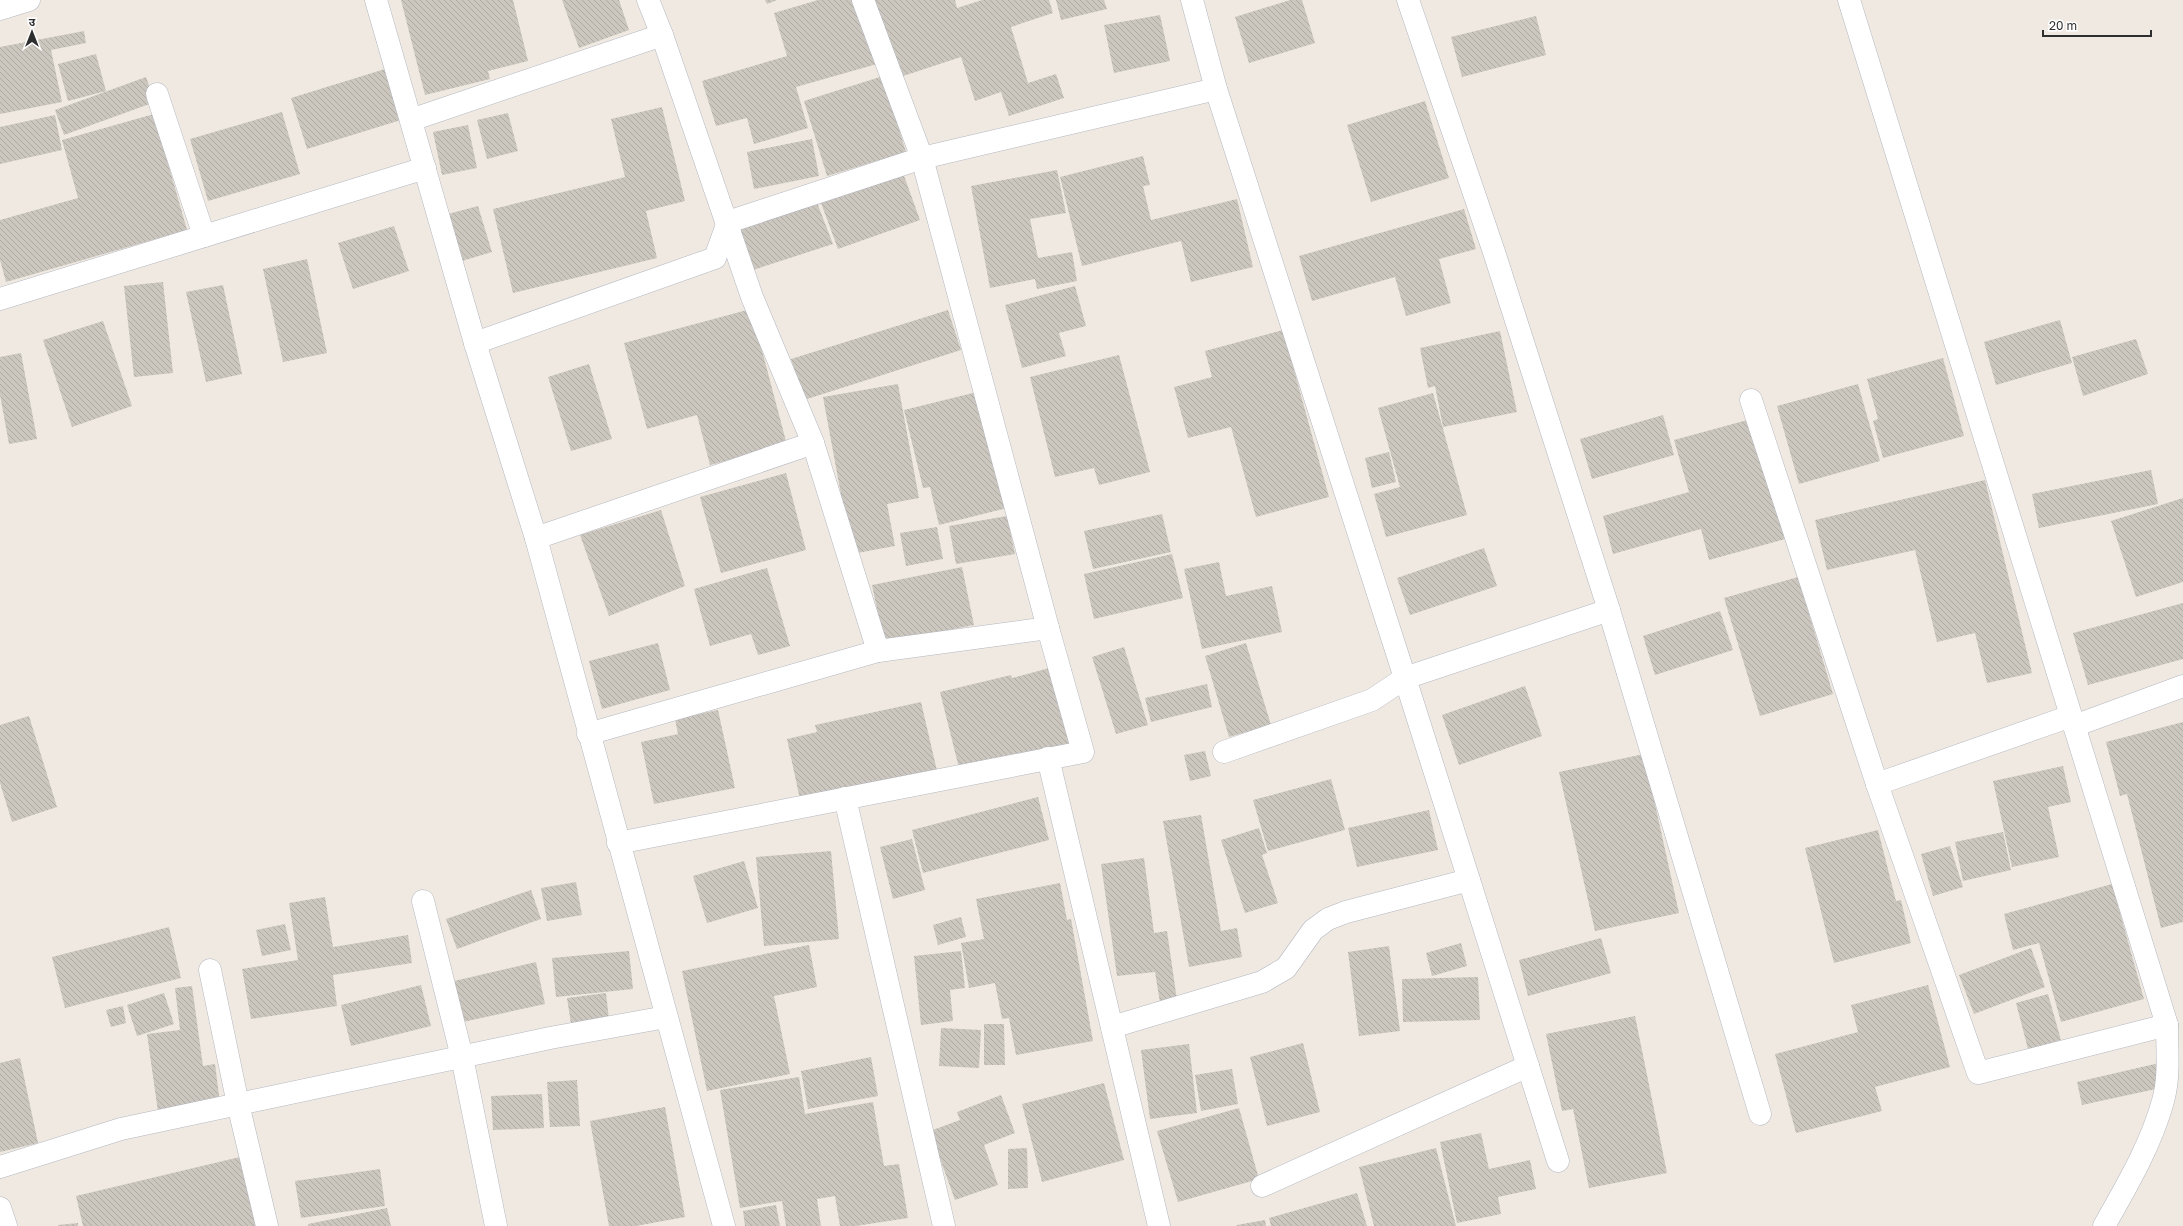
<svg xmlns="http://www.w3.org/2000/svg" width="2183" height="1226" viewBox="0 0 2183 1226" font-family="'Golos Text','Noto Sans Devanagari',sans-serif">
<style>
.building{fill:url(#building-back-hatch)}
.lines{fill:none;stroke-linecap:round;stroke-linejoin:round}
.minor-casing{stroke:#b4b7c1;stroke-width:23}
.minor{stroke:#fff;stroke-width:22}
</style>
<defs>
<pattern id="building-back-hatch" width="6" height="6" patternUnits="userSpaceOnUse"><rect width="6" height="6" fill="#cbc7bf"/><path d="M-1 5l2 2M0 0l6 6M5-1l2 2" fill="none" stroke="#afaba4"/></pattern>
</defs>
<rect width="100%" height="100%" fill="#efe9e1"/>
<g class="building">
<polygon points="401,0 513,0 528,61 488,71 490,79 425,95"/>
<polygon points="562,0 619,0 629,30 579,48"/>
<polygon points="765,0 777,0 767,4"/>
<polygon points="818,0 858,0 877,64 796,87 808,128 754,144 747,118 716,126 702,81 787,56 774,13"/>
<polygon points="869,0 955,0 957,8 982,0 1049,0 1053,13 1011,27 1028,83 1056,74 1064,98 1009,116 1001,92 975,101 961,57 894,79"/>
<polygon points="1056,0 1104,0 1107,9 1061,20"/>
<polygon points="1290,0 1302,0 1315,43 1249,63 1235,17"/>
<polygon points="1160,15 1170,61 1114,73 1104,25"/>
<polygon points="1536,16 1546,55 1462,77 1451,37"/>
<polygon points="84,31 86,43 51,50 62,102 0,114 0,47"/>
<polygon points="96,54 106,91 68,101 58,64"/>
<polygon points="385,69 401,120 307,149 291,98"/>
<polygon points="883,76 906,152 827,176 804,101"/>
<polygon points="146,77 155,102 64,135 55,110"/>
<polygon points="1425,101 1449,178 1371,202 1347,125"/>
<polygon points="662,107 685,201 646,211 657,258 513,293 493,209 625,177 611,119"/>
<polygon points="282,112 300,174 208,201 190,139"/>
<polygon points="508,113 518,151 487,159 477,120"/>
<polygon points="154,114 187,230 6,282 0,260 0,220 78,198 62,140"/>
<polygon points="55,115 62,150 0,164 0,127"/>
<polygon points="468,125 477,168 442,175 433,132"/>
<polygon points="812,139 819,176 754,189 747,152"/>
<polygon points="1143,156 1150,185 1143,186 1151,220 1237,199 1253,267 1191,282 1181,241 1082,266 1060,177"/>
<polygon points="1057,170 1066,213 1030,219 1038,258 1072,252 1077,281 1037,289 1035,279 990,288 971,186"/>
<polygon points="903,173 920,220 838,249 821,203"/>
<polygon points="816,200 833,244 750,271 740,226"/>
<polygon points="478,206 492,252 462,261 448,214"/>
<polygon points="1464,209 1476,249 1439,259 1451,303 1406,316 1395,277 1312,301 1299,256"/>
<polygon points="394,226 409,271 353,289 338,243"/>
<polygon points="307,259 327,353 283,362 263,269"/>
<polygon points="163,282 173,373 134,377 124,286"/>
<polygon points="223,285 242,374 206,382 186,292"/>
<polygon points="1075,286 1086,326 1059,333 1066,356 1022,368 1005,305"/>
<polygon points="751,309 787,445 710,465 697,415 647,429 624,343"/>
<polygon points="948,310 961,350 804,400 791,359"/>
<polygon points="2060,320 2072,363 1996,385 1984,342"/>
<polygon points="103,321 132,406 72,427 43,340"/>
<polygon points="1283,330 1329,497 1256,517 1231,427 1188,438 1174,387 1212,377 1205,351"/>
<polygon points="1500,331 1517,412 1443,427 1435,386 1428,388 1420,348"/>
<polygon points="2136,339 2148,374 2083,396 2072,357"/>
<polygon points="21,353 37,439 9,444 0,395 0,357"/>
<polygon points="1119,355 1150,472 1099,485 1094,468 1055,477 1030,377"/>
<polygon points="1943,358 1964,436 1883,458 1873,421 1878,419 1867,379"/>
<polygon points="589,364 612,439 571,451 548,377"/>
<polygon points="898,384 919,498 887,504 895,546 852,554 823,397"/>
<polygon points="1858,384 1880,461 1799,484 1777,406"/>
<polygon points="981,391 1011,507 939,525 930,487 923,488 904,410"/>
<polygon points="1433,393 1467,515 1386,537 1374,494 1400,487 1378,408"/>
<polygon points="1663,415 1674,455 1592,479 1580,439"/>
<polygon points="1751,419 1785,539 1709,560 1701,529 1613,554 1603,516 1689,492 1674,440"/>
<polygon points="1389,452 1396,482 1372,488 1365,458"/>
<polygon points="2151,470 2158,504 2039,528 2032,494"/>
<polygon points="786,473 806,550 721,573 700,497"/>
<polygon points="1985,480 2032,673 1987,683 1975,633 1937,642 1915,550 1827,570 1815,520"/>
<polygon points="2183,498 2183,582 2136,597 2111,521"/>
<polygon points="661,510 685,586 609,616 580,535"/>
<polygon points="1162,514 1171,552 1093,569 1084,531"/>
<polygon points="1007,516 1015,554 956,564 949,526"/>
<polygon points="937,527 943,559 906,566 900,533"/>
<polygon points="1484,548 1497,586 1410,615 1397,578"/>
<polygon points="1172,554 1183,598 1094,619 1084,574"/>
<polygon points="1219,562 1226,596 1272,586 1282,632 1202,649 1184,569"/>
<polygon points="962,567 974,625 884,643 872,585"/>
<polygon points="767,568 790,646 758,655 751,634 710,646 694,589"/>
<polygon points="1798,577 1833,694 1760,716 1724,598"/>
<polygon points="2183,603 2183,659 2088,685 2073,633"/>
<polygon points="1720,611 1733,650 1655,675 1643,636"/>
<polygon points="658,643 670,690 602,709 589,661"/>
<polygon points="1246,643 1271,725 1229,737 1205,656"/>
<polygon points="1124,647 1148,725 1116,734 1092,657"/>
<polygon points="1053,667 1072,745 960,772 940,692 1011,675 1012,678"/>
<polygon points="1207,684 1212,707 1151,722 1145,698"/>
<polygon points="1525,686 1542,736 1459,765 1442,715"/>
<polygon points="921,702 938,775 801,804 787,739 817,732 815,725"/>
<polygon points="718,710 735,788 654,804 641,742 678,734 675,719"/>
<polygon points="29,716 57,807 12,822 0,783 0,725"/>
<polygon points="2183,722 2183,922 2161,928 2127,794 2120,796 2106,742"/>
<polygon points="1205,751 1211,776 1190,781 1184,755"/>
<polygon points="1644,754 1679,913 1595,931 1559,772"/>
<polygon points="2063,766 2071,802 2048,807 2059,857 2012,867 1993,781"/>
<polygon points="1331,779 1345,830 1268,851 1253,800"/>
<polygon points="1038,797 1049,840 923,873 912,830"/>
<polygon points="1429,810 1438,850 1357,867 1348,828"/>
<polygon points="1201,815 1221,931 1237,928 1242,957 1189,967 1163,821"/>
<polygon points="1259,828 1267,853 1262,855 1278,903 1245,913 1221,840"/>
<polygon points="1878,830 1896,901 1901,900 1911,943 1834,963 1805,848"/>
<polygon points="2003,832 2011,870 1963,881 1955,842"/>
<polygon points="912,839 925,890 893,899 880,847"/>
<polygon points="1950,846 1963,887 1933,896 1921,854"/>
<polygon points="831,851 839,939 764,946 756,857"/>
<polygon points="1144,858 1154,933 1167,931 1178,1007 1161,1009 1155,972 1117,976 1101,864"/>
<polygon points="744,861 758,908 707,923 693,876"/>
<polygon points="576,882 582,915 547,921 541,888"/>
<polygon points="1060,883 1067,920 1071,919 1093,1041 1016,1055 1009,1018 1002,1019 995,983 969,988 961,943 984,939 976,899"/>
<polygon points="2112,884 2144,999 2061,1022 2039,943 2013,950 2004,914"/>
<polygon points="531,890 541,919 457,949 446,919"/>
<polygon points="325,897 333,947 408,935 412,963 333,975 337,1006 251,1019 242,969 298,960 289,903"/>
<polygon points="961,917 966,937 938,945 933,925"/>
<polygon points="285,924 291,950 262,956 256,930"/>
<polygon points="169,927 181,978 65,1008 52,957"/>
<polygon points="1601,938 1611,973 1528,996 1519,960"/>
<polygon points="1461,943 1467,966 1432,976 1426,953"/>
<polygon points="809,945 817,987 774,996 790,1074 707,1091 682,971"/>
<polygon points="1389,946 1400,1031 1359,1036 1348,952"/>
<polygon points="2031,948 2045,987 1974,1014 1959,975"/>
<polygon points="629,951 633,989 556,997 552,958"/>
<polygon points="961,951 965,988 950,990 953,1021 921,1025 914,956"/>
<polygon points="536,962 545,1004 463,1022 454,981"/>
<polygon points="1478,977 1480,1020 1403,1022 1402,979"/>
<polygon points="421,985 431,1026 351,1046 341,1005"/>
<polygon points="1928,985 1950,1067 1875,1087 1882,1111 1796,1133 1775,1054 1858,1032 1851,1005"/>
<polygon points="192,986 203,1066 215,1064 220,1103 158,1112 147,1034 180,1030 175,988"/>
<polygon points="164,993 174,1024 137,1036 127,1005"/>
<polygon points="606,993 609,1019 571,1024 567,998"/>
<polygon points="2048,994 2061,1040 2028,1049 2016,1003"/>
<polygon points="123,1006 126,1023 111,1027 106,1010"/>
<polygon points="1635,1016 1667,1173 1589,1188 1573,1109 1562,1111 1546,1034"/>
<polygon points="984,1024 1004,1024 1005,1065 984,1065"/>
<polygon points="941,1028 981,1030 979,1068 939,1066"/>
<polygon points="1303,1043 1320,1112 1267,1126 1250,1057"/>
<polygon points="1189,1044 1197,1113 1150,1119 1141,1050"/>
<polygon points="871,1057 878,1096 808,1109 801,1071"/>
<polygon points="20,1058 38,1143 0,1152 0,1063"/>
<polygon points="2159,1063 2165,1087 2082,1105 2077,1082"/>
<polygon points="1232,1069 1238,1104 1201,1111 1195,1075"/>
<polygon points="799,1077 805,1114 873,1102 884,1166 899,1164 908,1218 856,1226 840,1226 835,1196 817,1199 821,1226 786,1226 782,1201 740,1208 720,1090"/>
<polygon points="577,1080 580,1126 550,1127 547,1082"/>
<polygon points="1104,1083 1124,1160 1042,1182 1022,1104"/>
<polygon points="542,1094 544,1128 493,1130 491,1096"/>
<polygon points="1001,1095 1015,1133 984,1145 998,1185 955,1200 930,1131 960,1120 957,1112"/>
<polygon points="665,1107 685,1217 636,1226 609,1226 590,1121"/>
<polygon points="1239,1108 1259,1179 1178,1202 1157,1131"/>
<polygon points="1481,1133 1489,1169 1530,1160 1536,1189 1498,1197 1501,1214 1457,1223 1440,1142"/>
<polygon points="1027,1148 1028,1188 1008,1189 1008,1149"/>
<polygon points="1436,1148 1456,1226 1374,1226 1359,1167"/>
<polygon points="244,1156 261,1226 83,1226 76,1196"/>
<polygon points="380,1169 385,1206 301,1218 295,1181"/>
<polygon points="1357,1193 1367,1226 1271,1226 1269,1218"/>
<polygon points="776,1205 780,1226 745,1226 743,1211"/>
<polygon points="387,1208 391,1226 308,1226 308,1224"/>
<polygon points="1265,1220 1266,1226 1237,1226 1237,1225"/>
<polygon points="78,1223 78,1226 58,1226 58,1225"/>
</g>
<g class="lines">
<g class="minor-casing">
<g id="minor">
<polyline points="376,0 475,343 536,538 724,1226"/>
<polyline points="648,0 662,35 752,297 813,443 878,651 1048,628"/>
<polyline points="1192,0 1216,89 1405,678 1372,700 1224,752"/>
<polyline points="1408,0 1494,252 1609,610 1760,1114"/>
<polyline points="0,9 29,0"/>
<polyline points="157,94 204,236"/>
<polyline points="411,120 662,35"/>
<polyline points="728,222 922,158 1216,89"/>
<polyline points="0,299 425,168"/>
<polyline points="475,343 715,258 728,222"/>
<polyline points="1751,400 1877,784 1978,1073 2167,1025 1849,0"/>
<polyline points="536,538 813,443"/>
<polyline points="2074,726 2183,686"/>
<polyline points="588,734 878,651"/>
<polyline points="1048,758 1159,1226"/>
<polyline points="1877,784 2071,716"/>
<polyline points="845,798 944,1226"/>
<polyline points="618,843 1083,752 1048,628 922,158 863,0"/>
<polyline points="423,901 462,1057 496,1226"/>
<polyline points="210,970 238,1104 267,1226"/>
<polyline points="1112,1027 1262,982 1286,968 1313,930 1328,919 1346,912 1469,880"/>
<polyline points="1558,1161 1405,678 1609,610"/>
<polyline points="0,1167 121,1129 550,1038 666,1017"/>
<polyline points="1262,1186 1528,1066"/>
<polyline points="0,1208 6,1226"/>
<path d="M2104,1226C2126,1187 2151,1145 2163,1101C2170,1076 2167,1050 2167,1025"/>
</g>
</g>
<use href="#minor" class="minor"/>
</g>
<g transform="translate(32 32)" stroke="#ffffff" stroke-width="3" paint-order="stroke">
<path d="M0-3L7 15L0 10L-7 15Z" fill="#2e2e2e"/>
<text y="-6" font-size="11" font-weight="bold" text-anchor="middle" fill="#2e2e2e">उ</text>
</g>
<path d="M2043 30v6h108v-6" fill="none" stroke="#2e2e2e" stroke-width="2"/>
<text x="2049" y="30" font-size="12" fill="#2e2e2e" stroke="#ffffff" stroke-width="3" paint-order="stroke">20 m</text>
</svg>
